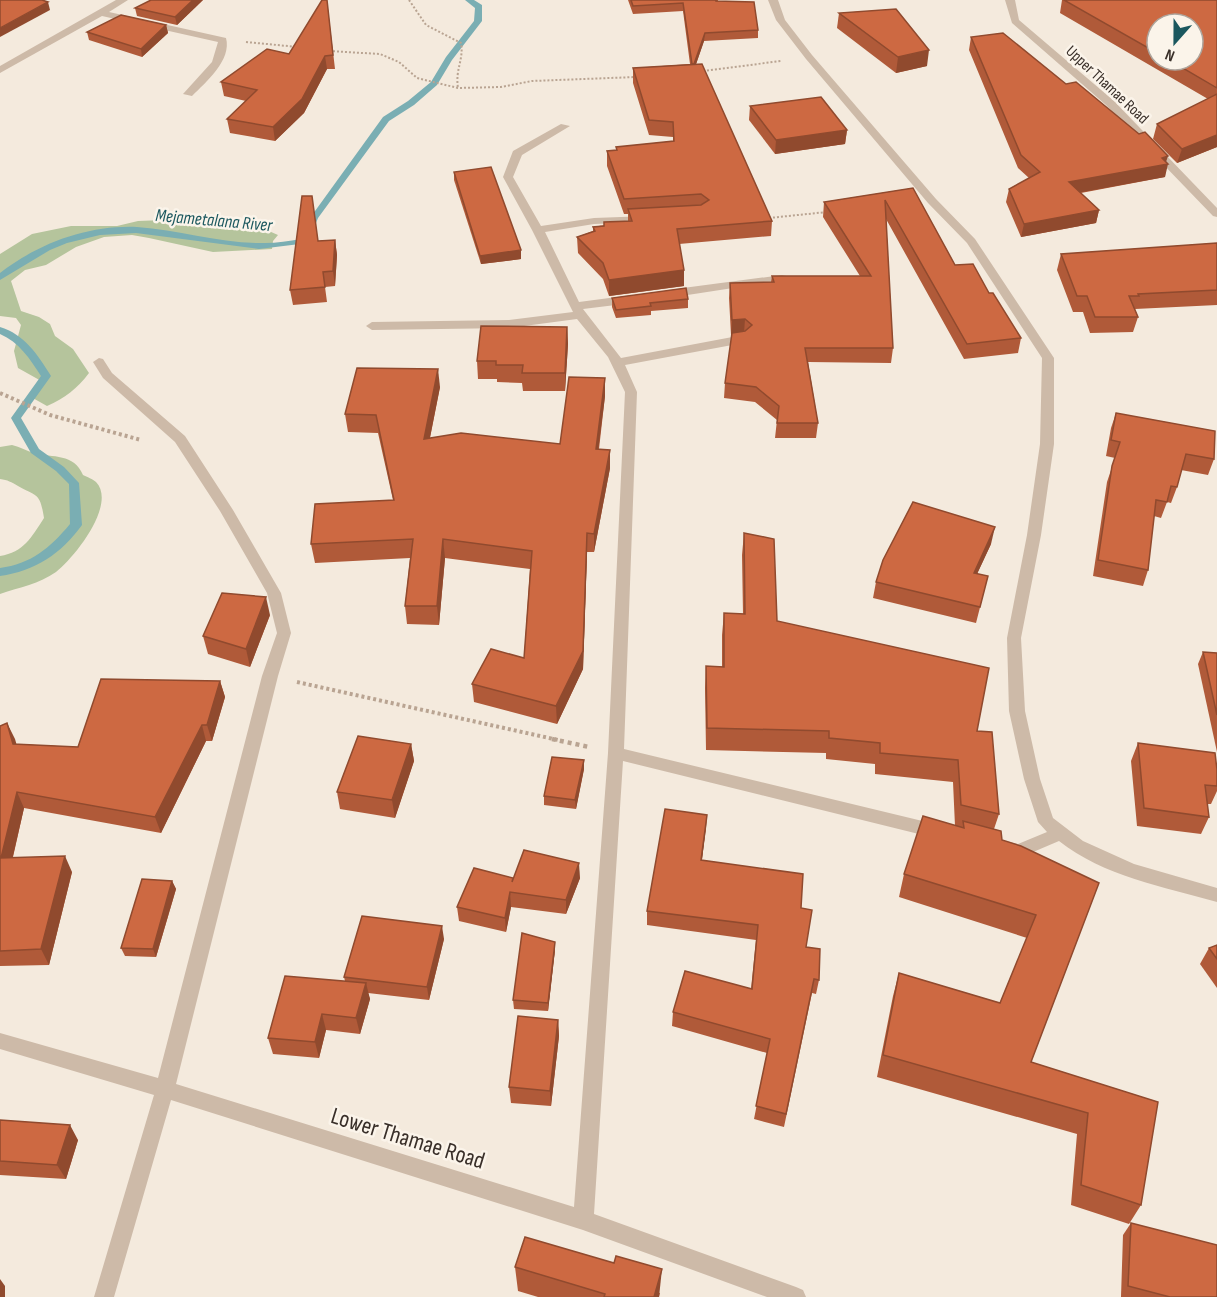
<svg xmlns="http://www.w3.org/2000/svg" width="1217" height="1297" viewBox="0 0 1217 1297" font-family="'Sofia Sans Condensed',sans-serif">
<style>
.green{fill:#b5c49c}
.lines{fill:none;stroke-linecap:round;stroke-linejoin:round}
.stream{fill:#7aaeb3;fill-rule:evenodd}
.path-far2{stroke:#b9a492;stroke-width:2;stroke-dasharray:2 2;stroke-linecap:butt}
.path-far1{stroke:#b9a492;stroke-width:4;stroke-dasharray:3 3;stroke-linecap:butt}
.path{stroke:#b9a492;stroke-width:4.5;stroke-dasharray:4 4;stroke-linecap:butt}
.minor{fill:#cdbaa8;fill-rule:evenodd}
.wall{fill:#b05a39;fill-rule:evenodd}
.shaded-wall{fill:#904a2e}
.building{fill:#cd6942;stroke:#904a2e;stroke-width:1.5}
.labels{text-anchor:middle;stroke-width:5;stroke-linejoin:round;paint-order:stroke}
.far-street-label{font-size:16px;fill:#392f29;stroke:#fbf4ea}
.far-water-label{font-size:18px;font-style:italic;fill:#1b575e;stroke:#fbf4ea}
.near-street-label{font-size:24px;fill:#392f29;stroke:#fbf4ea}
</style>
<rect width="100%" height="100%" fill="#f4eadd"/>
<g class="green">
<path d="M190,219L215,220L232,228H262L278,235L273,241L272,249L213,252L149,238L132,235L104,237L76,247L46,265L25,270L11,281L21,311L39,317L50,324L55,336L73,349L89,373C77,389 65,398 47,406L31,397L43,382L18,368L14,351L21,325L16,318L0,316V254L32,234L71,226H117L138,221Z"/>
<path d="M12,445C20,447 27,451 34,453C53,458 74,453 83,475C87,477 93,479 96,482C117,504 75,557 56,572C39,584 20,587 0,594V556C24,552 31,538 44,518C40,493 38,497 18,486C11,482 8,480 0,479V447Z"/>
</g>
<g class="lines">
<g class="stream">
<path d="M465,0H474L482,5V21L452,60L437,85L414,105L389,121L318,218L308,243L259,249L136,233L100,235L67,243L50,250L0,280V273C39,243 88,225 137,227C180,230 222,244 265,243C277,243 289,241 301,239L310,218L383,117L408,101L431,82L446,57L474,21L475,8Z"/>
<path d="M0,327C24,334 38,355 51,376L21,418L39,449L64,467L79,483L82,525C61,554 35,571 0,576V568C31,564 50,548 70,524L69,484L56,471L31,453L11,418L41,376C30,359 19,342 0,334Z"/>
</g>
<g class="path-far2">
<path d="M409,0L426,25L461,43C464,60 455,69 458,88"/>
<polyline points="246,42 298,47"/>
<polyline points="329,51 380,54 399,62 417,78 458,88 501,87 532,81 636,77"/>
<polyline points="703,71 781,61"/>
<polyline points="769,218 827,212"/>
</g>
<g class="path-far1">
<polyline points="0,393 50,415 141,440"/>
<polyline points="297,682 558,740"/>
</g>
<polyline class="path" points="552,739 589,747"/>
<g class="minor">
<path d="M116,0H128L109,12L226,38C232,60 206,82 192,96L183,94L212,62L218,42L102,16L0,73V66Z"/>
<path d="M768,0H778L785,20L812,55L936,199L975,239L1054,358V444L1041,535L1021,638L1025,711L1040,779L1053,818L1083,841L1134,864L1217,888V902C1164,887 1103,876 1059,841L1019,858L1000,853L998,848L1000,843L1006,841L1018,844L1047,832L1038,822L1024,779L1009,711L1007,638L1027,535L1040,444L1042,358L967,243L928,203L806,59L776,20Z"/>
<polygon points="1005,0 1015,0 1019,20 1114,101 1217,208 1217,217 1213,216 1106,105 1012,23"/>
<polygon points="561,124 570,126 522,155 513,177 541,226 594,218 648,216 654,219 648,222 594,224 545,232 579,302 632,295 638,299 632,303 583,309 621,358 743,335 749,339 743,343 625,365 637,392 624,749 939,825 945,827 947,832 945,837 939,839 623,761 594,1214 796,1287 803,1290 806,1297 767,1297 583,1230 171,1100 114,1297 94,1297 154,1095 0,1049 0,1033 158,1078 262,676 277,633 267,593 220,511 175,442 103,378 93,362 99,358 103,359 112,373 185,436 233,510 281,593 291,633 278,676 176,1084 574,1207 608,753 625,392 608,357 577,319 509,328 372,330 366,326 372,322 509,320 573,312 532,230 503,177 513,151"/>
<polygon points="782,275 786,276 786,280 668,298 662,294 668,290"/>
</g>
</g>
<g class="wall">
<polygon points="203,0 177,25 137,16 135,8"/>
<polygon points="327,0 335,69 327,69 304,113 275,141 230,133 227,119 246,101 224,96 221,82 289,54"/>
<polygon points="628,0 718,0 718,1 758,30 758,38 704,41 696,64 772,221 771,236 679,244 684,286 609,296 603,279 578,253 577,237 593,231 593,227 628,221 628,214 624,214 607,166 607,151 616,150 616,147 673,141 673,137 649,135 633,83 633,68 690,64 683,11 633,14"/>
<path d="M1062,0H1217V147L1177,163L1153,139L1157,124L1208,99L1060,13ZM1157,24L1193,60H1157Z"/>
<polygon points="839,13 927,66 896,73 837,28"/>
<polygon points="166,25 168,33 142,57 89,40 87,32"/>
<polygon points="971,37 1066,84 1166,162 1165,177 1081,193 1099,210 1096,223 1021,237 1006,202 1009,189 1029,178 1018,168 969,50"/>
<polygon points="750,106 847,130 845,144 775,154 749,120"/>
<polygon points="454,172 521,259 481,264 454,180"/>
<polygon points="913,188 955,265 989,293 1021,338 1018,353 964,359 886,219 893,348 891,363 808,362 818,423 816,438 775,438 777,420 755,402 724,398 725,383 732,335 731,335 729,298 730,283 771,282 772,276 860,276 823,217 824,202"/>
<polygon points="335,240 337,255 335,286 325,287 327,302 293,305 290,290 319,241"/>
<polygon points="1217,243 1217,305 1135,309 1138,317 1133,332 1090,333 1083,312 1073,312 1057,270 1061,254"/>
<polygon points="612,298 688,299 688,308 651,311 651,315 616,318 612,307"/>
<polygon points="567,327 568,344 565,391 523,391 522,383 497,382 497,379 478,379 477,361"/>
<polygon points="605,378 605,396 599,449 610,468 594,552 587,552 583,669 557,724 474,702 472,684 524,658 530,569 445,558 439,625 407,624 405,606 410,558 315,563 311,544 393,500 378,433 348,432 345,414 440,387 430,438 560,444"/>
<polygon points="1116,413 1214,459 1208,475 1181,470 1177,487 1171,503 1167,502 1161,518 1154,516 1148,570 1143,586 1093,576 1107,482 1115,458 1106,456 1111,428"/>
<polygon points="744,533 777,621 977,731 999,814 994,829 1002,840 1099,883 1031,1062 1158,1102 1141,1205 1129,1224 1071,1205 1077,1134 877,1077 893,996 899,973 1000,1003 1027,938 899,897 904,874 955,826 953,782 875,774 875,764 826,759 826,753 706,750 705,688 706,666 722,667 722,635 724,613 743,614 742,555"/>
<polygon points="991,544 977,574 988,576 976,623 873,598 876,582"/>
<polygon points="270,615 250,667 208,654 203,636"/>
<polygon points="1203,652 1217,653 1217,752 1198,664"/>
<polygon points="220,681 225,697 212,741 206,741 161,833 24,808 13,857 72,872 49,965 0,966 0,726 7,723 16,744 78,747"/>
<polygon points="1138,743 1217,770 1217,791 1211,804 1207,804 1209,817 1201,834 1137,826 1131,761"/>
<polygon points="411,744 414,761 395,818 340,809 337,792"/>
<polygon points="584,760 584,769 576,809 544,805 544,796"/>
<polygon points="707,815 702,860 801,908 806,947 819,980 816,994 812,993 784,1127 754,1119 767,1053 672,1026 673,1012 751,989 756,940 647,925 647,911"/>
<polygon points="580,878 566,914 511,907 506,932 459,921 457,907 513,879"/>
<polygon points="172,881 176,889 156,957 125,956 121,948"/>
<polygon points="444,939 429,1000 368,993 370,999 360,1034 326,1030 319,1058 273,1054 268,1038 345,981 344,977"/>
<polygon points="1217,945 1217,988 1200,964 1209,948"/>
<polygon points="555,950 548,1011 514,1009 513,1000"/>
<polygon points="558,1020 559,1036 551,1106 511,1103 509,1087"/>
<polygon points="0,1120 78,1140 66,1179 0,1175"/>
<polygon points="1131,1223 1217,1297 1121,1297 1123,1235"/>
<polygon points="515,1267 660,1293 659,1297 538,1297 518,1291"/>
</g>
<g class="shaded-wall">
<polygon points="193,0 203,0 177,25 175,17"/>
<polygon points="48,2 50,10 0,37 0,28"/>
<polygon points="166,25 168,33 142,57 141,49"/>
<polygon points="705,33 704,41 692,76 692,68"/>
<polygon points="929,50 927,66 896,73 898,57"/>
<polygon points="325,56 327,69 304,113 275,141 273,127"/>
<polygon points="847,130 845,144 775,154 776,140"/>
<polygon points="1217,135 1217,147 1177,163 1182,149"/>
<polygon points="1168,156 1165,165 1168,164 1165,177 1066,195 1069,182 1162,158"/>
<polygon points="1099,210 1096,223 1021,237 1024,224"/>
<polygon points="335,240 337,255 335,286 333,271"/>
<polygon points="521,250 521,259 481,264 480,256"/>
<polygon points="684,270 684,286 609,296 609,280"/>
<polygon points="745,319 744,333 731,335 732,320"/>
<polygon points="567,327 568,344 565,391 565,373"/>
<polygon points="438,369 440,387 426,457 424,439"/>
<polygon points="605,378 605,396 596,467 596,449"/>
<polygon points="610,450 610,468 594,552 594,534"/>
<polygon points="995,527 991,544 970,589 974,573"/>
<polygon points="587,533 587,552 583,669 557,724 556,706"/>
<polygon points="443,539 445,558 439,625 437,606"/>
<polygon points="266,597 270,615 250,667 246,649"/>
<polygon points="220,681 225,697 212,741 207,725"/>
<polygon points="7,723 15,739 21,760 13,744"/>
<polygon points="202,725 206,741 161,833 155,817"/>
<polygon points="411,744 414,761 395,818 392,800"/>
<polygon points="584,760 584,769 576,809 575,800"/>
<polygon points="17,792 24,808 9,873 1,858"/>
<polygon points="707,815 706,829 700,874 701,860"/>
<polygon points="65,856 72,872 49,965 41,949"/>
<polygon points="579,863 580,878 566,914 566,900"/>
<polygon points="172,881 176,889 156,957 153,949"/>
<polygon points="510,892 511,907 506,932 505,918"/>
<polygon points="442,926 444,939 429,1000 427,987"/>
<polygon points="555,942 555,950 548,1011 548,1003"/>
<polygon points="366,983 370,999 360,1034 356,1018"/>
<polygon points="322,1014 326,1030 319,1058 315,1042"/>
<polygon points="558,1020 559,1036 551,1106 550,1091"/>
<polygon points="70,1125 78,1140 66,1179 57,1165"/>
<polygon points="662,1269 659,1297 654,1297"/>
<polygon points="0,1279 5,1286 5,1297 0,1297"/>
</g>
<g class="building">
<polygon points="0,0 42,0 48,2 0,28"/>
<polygon points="151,0 193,0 175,17 135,8"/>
<polygon points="322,0 327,0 333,55 325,56 302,99 273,127 227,119 257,90 221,82 267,49 289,54"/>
<polygon points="631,0 716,0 716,1 754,2 758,30 705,33 694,64 692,64 683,3 633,6"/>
<polygon points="1064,0 1217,0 1217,88 1169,60 1193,60 1193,24 1157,24 1157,53"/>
<polygon points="896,9 929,50 898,57 839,13"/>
<polygon points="121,15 166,25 141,49 87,32"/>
<polygon points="1003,33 1066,84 1076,82 1139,134 1145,132 1168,156 1162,158 1168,164 1069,182 1099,210 1024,224 1009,189 1040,172 1021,155 971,37"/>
<polygon points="702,64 772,221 677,229 684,270 609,280 603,263 577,237 595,231 593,227 604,226 604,222 632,221 628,209 701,205 709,200 701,194 624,199 607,151 617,150 616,147 674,141 673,122 649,120 633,68"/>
<polygon points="1217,94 1217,135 1182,149 1157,124"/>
<polygon points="821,97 847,130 776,140 750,106"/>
<polygon points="491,167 521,250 480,256 454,172"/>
<polygon points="913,188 955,265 973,264 989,293 993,293 1021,338 967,344 885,200 893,348 805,348 818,423 777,423 779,406 756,387 725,383 732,333 745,331 752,325 745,319 732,320 730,283 774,282 772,276 871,276 824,202"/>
<polygon points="302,196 312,196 318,241 335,240 333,271 323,272 325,287 290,290"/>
<polygon points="1217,243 1217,290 1138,294 1139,296 1129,296 1138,317 1095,317 1087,296 1077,296 1061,254"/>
<polygon points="686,288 688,299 650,303 651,306 616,310 612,298"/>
<polygon points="481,326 567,327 565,373 522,373 523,365 496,365 496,361 477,361"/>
<polygon points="357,368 438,369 424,439 461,433 560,444 569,377 605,378 596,449 610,450 594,534 587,533 583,651 556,706 472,684 491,649 524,658 532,551 443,539 437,606 405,606 413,539 311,544 315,504 394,500 376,415 345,414"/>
<polygon points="1116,413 1215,431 1214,459 1186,454 1177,487 1171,486 1167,502 1156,500 1148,570 1098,560 1112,466 1120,442 1111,440"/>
<polygon points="913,502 995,527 974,573 988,576 980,607 876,582 883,560"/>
<polygon points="744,533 774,539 777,621 989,668 977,731 992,732 999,814 961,805 958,760 880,753 880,743 829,738 829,731 707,728 706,666 724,667 724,613 745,614"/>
<polygon points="222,593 266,597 246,649 203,636"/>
<polygon points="1203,652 1217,653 1217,715"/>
<polygon points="101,679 220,681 207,725 202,725 155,817 17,792 1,858 65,856 41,949 0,951 0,726 7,723 13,744 78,747"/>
<polygon points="358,736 411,744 392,800 337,792"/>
<polygon points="1138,743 1215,753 1217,770 1217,786 1205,785 1209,817 1144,808"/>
<polygon points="552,757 584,760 575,800 544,796"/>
<polygon points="665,809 707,815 701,860 803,874 801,908 812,910 806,947 820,949 819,980 814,979 786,1114 756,1106 770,1039 673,1012 685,971 752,989 758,925 647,911"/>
<polygon points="923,816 964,828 963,821 1001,831 1002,840 1021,846 1099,883 1031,1062 1158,1102 1141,1205 1081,1185 1088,1113 883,1055 899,973 1000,1003 1036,915 904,874"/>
<polygon points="524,850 579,863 566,900 510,892 505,918 457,907 474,868 513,878 512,882"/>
<polygon points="142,879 172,881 153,949 121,948"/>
<polygon points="362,916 442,926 427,987 344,977"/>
<polygon points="522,933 555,942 548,1003 513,1000"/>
<polygon points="1217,945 1217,959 1209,948"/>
<polygon points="285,976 366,983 356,1018 322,1014 315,1042 268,1038"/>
<polygon points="518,1016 558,1020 550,1091 509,1087"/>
<polygon points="0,1120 70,1125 57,1165 0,1161"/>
<polygon points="1131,1223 1217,1245 1217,1297 1170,1297 1128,1286"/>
<polygon points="525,1237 614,1263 616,1256 662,1269 654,1297 604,1297 605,1294 515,1267"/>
</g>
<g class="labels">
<g class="far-street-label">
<text transform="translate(1108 84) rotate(43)" y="6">Upper Thamae Road</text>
</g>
<g class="far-water-label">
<text transform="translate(214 220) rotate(5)" y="6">Mejametalana River</text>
</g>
<g class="near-street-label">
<text transform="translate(408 1138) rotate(17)" y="8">Lower Thamae Road</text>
</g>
</g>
<g transform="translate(1175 42) rotate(201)"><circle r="28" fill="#fbf4ea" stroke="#ada59d" stroke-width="1.5"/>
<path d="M0-4.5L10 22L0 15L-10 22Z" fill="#1b575e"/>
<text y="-9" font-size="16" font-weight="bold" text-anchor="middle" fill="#392f29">N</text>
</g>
</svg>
